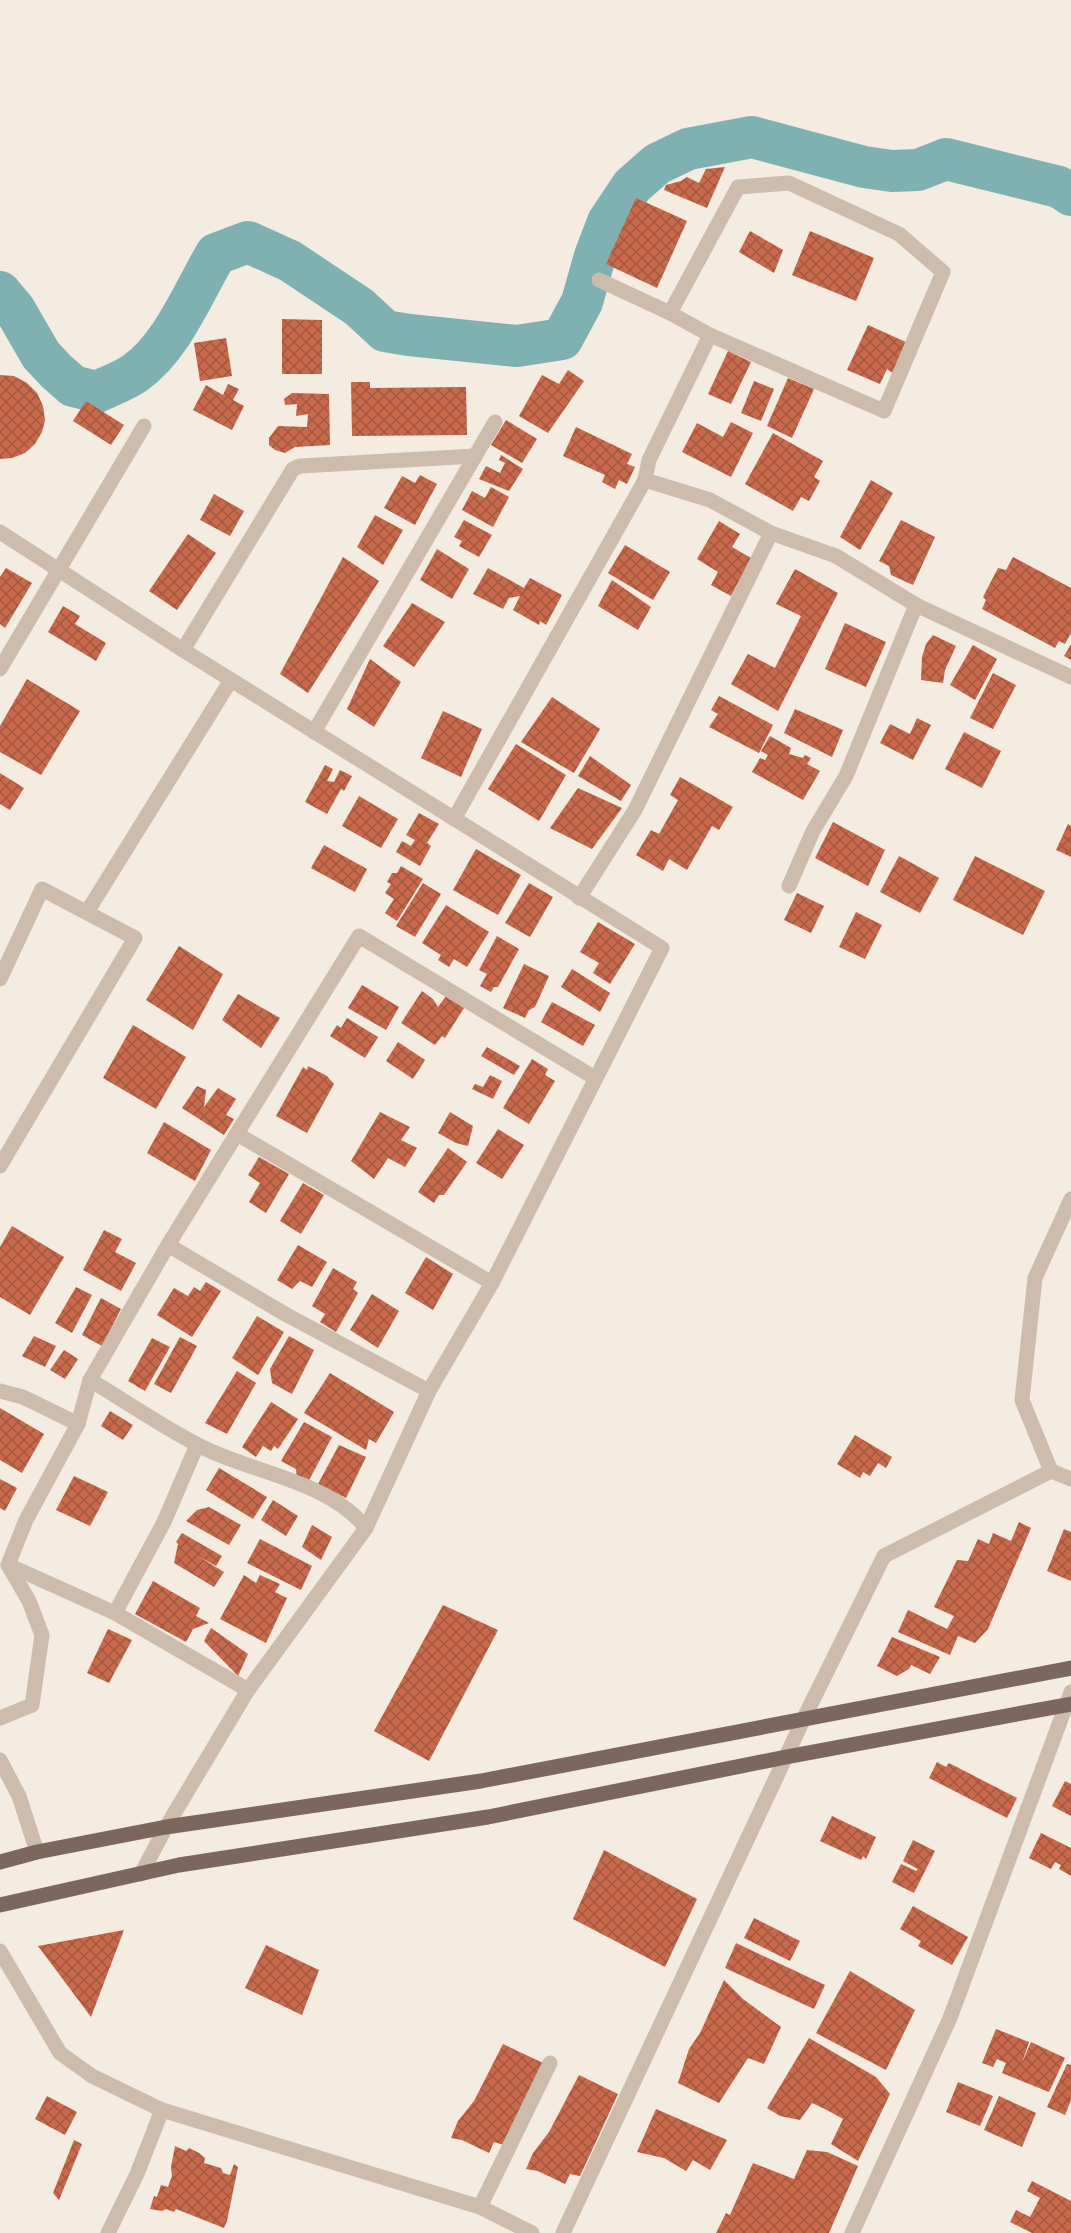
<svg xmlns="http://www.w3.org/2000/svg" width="1071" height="2233" viewBox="0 0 1071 2233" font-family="'IBM Plex Sans',sans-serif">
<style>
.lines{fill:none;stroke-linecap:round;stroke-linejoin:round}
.river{stroke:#7fb0b2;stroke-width:42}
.building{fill:url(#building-cross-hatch)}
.minor{stroke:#cdbbac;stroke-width:15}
.major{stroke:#7d675c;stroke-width:15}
</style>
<defs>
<pattern id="building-cross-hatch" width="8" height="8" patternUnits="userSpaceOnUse" patternTransform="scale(1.5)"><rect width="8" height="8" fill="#c8694b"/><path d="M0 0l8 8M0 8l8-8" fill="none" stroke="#a4573f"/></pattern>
</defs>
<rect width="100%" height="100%" fill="#f4ebe1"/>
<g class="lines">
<path class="river" d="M0,292L15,310L41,355L56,371L73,386L97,392C109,386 124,381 135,373C172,347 193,293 216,254L248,242L290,261L359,307L385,331L409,335L517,346L562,339L582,302L595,256L608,222L632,186L657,164L688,149L752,137L864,167L892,171L918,170L946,159L1059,187L1071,195"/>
</g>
<g class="building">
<polygon points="725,167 707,208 664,190 666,185 681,181 687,177 699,183 706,169"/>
<polygon points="636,198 687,221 657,288 606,264"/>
<polygon points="750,231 783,250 774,273 739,252"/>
<polygon points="810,231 874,258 856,301 792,275"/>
<polygon points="282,319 322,320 322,374 282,374"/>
<polygon points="868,325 908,343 894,374 887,369 880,384 847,370"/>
<polygon points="226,338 232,376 200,381 194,343"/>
<polygon points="728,351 751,362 731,404 708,394"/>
<polygon points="568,370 584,381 548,433 519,416 542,375 559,384"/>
<polygon points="0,375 14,376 27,383 37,393 43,406 45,420 42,432 35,444 25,453 12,458 0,459"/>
<polygon points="788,378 814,389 792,438 767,426"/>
<polygon points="754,381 774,389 761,421 741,413"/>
<polygon points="351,382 370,382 370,388 466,387 467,435 352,436"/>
<polygon points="228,384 239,389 233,400 244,406 232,430 193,410 206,385 223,395"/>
<polygon points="292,393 329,394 330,445 295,447 285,453 275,450 269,445 269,438 278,426 307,427 308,414 296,416 297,404 285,405 284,399"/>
<polygon points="86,401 124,425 111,445 73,421"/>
<polygon points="506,420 537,439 522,463 491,445"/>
<polygon points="731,422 753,433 731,477 682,452 697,423 723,437"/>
<polygon points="576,427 632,454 627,464 635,467 627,484 619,480 615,489 602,482 605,475 563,456"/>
<polygon points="773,433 823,461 814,477 820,481 809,501 801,497 793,511 745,484"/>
<polygon points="501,455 523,469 509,491 479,479 486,466 500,473 505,463 499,460"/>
<polygon points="420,475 437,484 415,525 384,508 402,476 415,483"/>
<polygon points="871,480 893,493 860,550 840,537"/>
<polygon points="491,487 509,497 493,527 462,510 472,491 485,498"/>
<polygon points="214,494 244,511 230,536 200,520"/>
<polygon points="375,515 403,530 383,565 357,547"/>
<polygon points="464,520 492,535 479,557 459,546 462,541 454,537"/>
<polygon points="901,520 935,537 913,585 891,575 889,566 879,561"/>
<polygon points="719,521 740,534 732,547 751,558 731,596 711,585 718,572 697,559"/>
<polygon points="188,534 216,553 177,610 149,591"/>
<polygon points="625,545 670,572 653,600 608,573"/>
<polygon points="437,549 469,569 452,599 420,580"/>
<polygon points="343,557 379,581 308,693 280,674"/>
<polygon points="1013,557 1071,588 1071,633 1065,644 1059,641 1055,648 982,609 986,600 983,597 998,568 1006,570"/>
<polygon points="6,568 32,583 5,628 0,624 0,577"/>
<polygon points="488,568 524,588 530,578 562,595 546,625 540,621 539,625 513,610 520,596 509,598 503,609 473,594"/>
<polygon points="795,569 838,593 778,711 731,684 748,654 775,668 801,616 776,604"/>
<polygon points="612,580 651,607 638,630 598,606"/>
<polygon points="412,603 445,622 414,667 383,646"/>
<polygon points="63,606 80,616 75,624 106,643 96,661 48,632"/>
<polygon points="845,623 886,642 866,687 825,669"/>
<polygon points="933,635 956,646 945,670 943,683 921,680 922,657 926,644"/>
<polygon points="1071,644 1071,660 1064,656"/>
<polygon points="973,645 997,659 975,700 950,685"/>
<polygon points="370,659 401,682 374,727 347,709"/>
<polygon points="993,673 1016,685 993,729 970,718"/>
<polygon points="27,679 80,711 41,775 0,752 0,726"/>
<polygon points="719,696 773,725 759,753 709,727 718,714 711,710"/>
<polygon points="552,697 600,729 574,773 521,742"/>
<polygon points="795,709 843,730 832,757 784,733"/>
<polygon points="443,711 482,729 461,777 421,758"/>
<polygon points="917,718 931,725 913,760 880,743 890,724 910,734"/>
<polygon points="964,732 1001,751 982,788 945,769"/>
<polygon points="770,736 791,748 789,754 803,758 805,755 811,758 807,764 820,771 803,800 752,772 760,758 765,760 768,755 761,751"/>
<polygon points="516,744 566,775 539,821 488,789"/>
<polygon points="590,756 631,785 621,801 578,776"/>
<polygon points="325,765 333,769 327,781 334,782 340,770 352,776 344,791 341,789 327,814 305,802"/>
<polygon points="0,773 24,788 10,810 0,804"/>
<polygon points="680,777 733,807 719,830 712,826 687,870 669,859 663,871 636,855 651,830 659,834 678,800 670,795"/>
<polygon points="578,788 622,808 592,849 550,828"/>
<polygon points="359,796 398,819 381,848 342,826"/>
<polygon points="419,813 439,824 427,843 431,846 420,866 396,852 402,841 411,846 415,840 406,835"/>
<polygon points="833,822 885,850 868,886 815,858"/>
<polygon points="1068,824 1071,826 1071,857 1056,850"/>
<polygon points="324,845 367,869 355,892 311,868"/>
<polygon points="476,849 521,875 498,915 453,890"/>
<polygon points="899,856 939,878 920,913 880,892"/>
<polygon points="975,856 1045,891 1023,935 953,900"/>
<polygon points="401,866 423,879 397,921 385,913 394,899 385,893 391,884 387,882 392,873 397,873"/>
<polygon points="423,883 441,894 415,937 396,926"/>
<polygon points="529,883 553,897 530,937 505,923"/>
<polygon points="797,893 824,906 811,933 784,920"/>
<polygon points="446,905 489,932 467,967 454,959 449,967 438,960 441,955 422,943"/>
<polygon points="856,912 882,925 865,959 839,947"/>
<polygon points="598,922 635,944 610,984 593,973 599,963 580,952"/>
<polygon points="497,936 519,949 498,987 494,987 491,992 480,986 487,974 479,970"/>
<polygon points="179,946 223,974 193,1030 146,1000"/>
<polygon points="524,964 549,976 535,1007 529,1010 525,1018 503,1008"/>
<polygon points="572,969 610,993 600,1012 561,987"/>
<polygon points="362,985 399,1007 386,1030 348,1008"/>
<polygon points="422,991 433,999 438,1007 446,996 464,1008 445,1038 442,1036 435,1045 401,1023"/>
<polygon points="238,994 280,1018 261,1048 222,1020"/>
<polygon points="552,1002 595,1025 583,1046 541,1022"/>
<polygon points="347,1018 378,1037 365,1058 330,1036 337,1025 341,1028"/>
<polygon points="133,1025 186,1057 156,1109 103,1078"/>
<polygon points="398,1042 425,1060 413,1079 386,1061"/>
<polygon points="487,1047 520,1066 514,1075 481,1056"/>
<polygon points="532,1059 548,1069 545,1075 555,1081 529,1124 503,1108"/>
<polygon points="308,1066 327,1076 334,1084 307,1133 276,1116 303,1067 307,1070"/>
<polygon points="490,1075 502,1081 493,1099 472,1089 475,1084 483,1087"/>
<polygon points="197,1086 206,1090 204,1107 218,1088 236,1099 226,1115 234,1119 224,1135 182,1108"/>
<polygon points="380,1112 410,1127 401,1140 417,1148 405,1167 388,1158 374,1179 351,1161"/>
<polygon points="450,1112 473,1126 468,1146 456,1143 438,1133"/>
<polygon points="164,1122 211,1150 195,1181 147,1153"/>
<polygon points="498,1129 524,1145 502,1179 476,1163"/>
<polygon points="448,1148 467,1162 444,1195 439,1195 434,1203 418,1192"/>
<polygon points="259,1157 289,1174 266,1213 249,1202 260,1183 248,1175"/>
<polygon points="303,1183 324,1195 301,1234 280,1221"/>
<polygon points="12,1226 64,1257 30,1315 0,1297 0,1247"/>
<polygon points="104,1230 122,1239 115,1252 136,1263 121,1291 83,1270"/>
<polygon points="298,1245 327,1262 312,1287 300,1281 292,1289 277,1280"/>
<polygon points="426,1257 453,1274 433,1310 405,1293"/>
<polygon points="333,1268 357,1282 353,1289 358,1293 336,1332 320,1322 325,1314 312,1306"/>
<polygon points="206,1282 221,1291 192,1337 157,1315 174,1288 188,1296 194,1287 200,1291"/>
<polygon points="76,1287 92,1295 72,1333 55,1323"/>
<polygon points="372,1294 399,1311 378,1348 350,1330"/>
<polygon points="101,1298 121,1309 102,1346 82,1335"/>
<polygon points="257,1316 284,1332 258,1375 232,1358"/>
<polygon points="34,1336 56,1346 45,1367 22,1356"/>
<polygon points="289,1336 314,1350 292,1394 272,1383 270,1369"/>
<polygon points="180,1337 197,1346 171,1393 154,1384"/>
<polygon points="152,1338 170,1347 145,1391 128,1381"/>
<polygon points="64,1350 78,1359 65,1379 50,1370"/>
<polygon points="237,1371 256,1383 227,1434 205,1423"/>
<polygon points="330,1373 394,1412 376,1443 369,1439 366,1450 304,1413"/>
<polygon points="271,1402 298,1419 278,1449 274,1446 271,1451 263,1446 256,1457 242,1447"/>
<polygon points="0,1408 44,1434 22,1473 0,1460"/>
<polygon points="110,1411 133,1425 123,1440 101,1426"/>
<polygon points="304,1422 332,1437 306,1486 297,1479 296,1469 281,1461"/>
<polygon points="855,1435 892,1457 886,1468 878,1463 870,1476 863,1472 860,1478 837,1464"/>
<polygon points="339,1445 366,1457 346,1498 318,1484"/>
<polygon points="219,1468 267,1497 253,1519 206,1490"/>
<polygon points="74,1476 108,1492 90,1526 56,1510"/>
<polygon points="0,1479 17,1488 5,1511 0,1508"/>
<polygon points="273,1500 298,1516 286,1536 261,1520"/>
<polygon points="209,1507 241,1525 229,1545 186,1521 197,1510"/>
<polygon points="1019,1522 1031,1528 988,1629 975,1643 958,1636 950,1655 898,1632 908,1610 947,1629 954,1616 934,1607 957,1560 968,1561 978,1539 989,1544 993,1533 1011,1541"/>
<polygon points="312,1525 332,1537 321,1560 302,1547"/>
<polygon points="1064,1529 1071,1532 1071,1581 1047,1571"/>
<polygon points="182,1533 222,1556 216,1566 196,1555 224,1572 214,1587 174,1563 178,1544 176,1542"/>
<polygon points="260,1539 312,1566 301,1590 247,1563"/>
<polygon points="244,1575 256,1583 260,1575 280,1584 275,1592 287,1598 266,1643 220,1619"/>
<polygon points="153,1581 200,1608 196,1616 209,1623 193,1629 186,1642 135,1614"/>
<polygon points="443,1605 498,1630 429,1761 374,1731"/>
<polygon points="211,1628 248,1654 238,1676 204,1641"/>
<polygon points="108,1629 132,1640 109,1683 87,1673"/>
<polygon points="892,1637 940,1657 930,1674 911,1665 909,1669 897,1676 877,1666"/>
<polygon points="937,1762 946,1767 949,1763 1017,1798 1007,1818 929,1778"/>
<polygon points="1065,1781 1071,1784 1071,1816 1052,1806"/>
<polygon points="832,1816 876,1837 866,1859 863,1856 861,1860 820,1841"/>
<polygon points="1041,1833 1071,1848 1071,1876 1059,1869 1061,1865 1055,1862 1051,1869 1029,1858"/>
<polygon points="913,1840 935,1851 914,1893 892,1882 901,1864 916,1871 918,1869 903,1861"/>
<polygon points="604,1850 697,1899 665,1967 573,1919"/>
<polygon points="913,1906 968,1937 952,1965 918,1946 921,1941 900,1929"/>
<polygon points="754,1918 800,1941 790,1961 744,1938"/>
<polygon points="124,1930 91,2017 38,1946"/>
<polygon points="736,1943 825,1985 814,2009 725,1968"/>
<polygon points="266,1945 319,1970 302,2015 245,1988"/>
<polygon points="850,1971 915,2010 886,2070 816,2033"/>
<polygon points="724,1980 743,1999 781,2027 764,2064 748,2058 719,2103 678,2083 689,2049 700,2033"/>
<polygon points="996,2029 1029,2042 1022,2063 1031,2042 1065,2058 1049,2092 1002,2073 1006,2063 997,2059 993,2067 982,2063"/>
<polygon points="809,2038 876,2077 890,2094 858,2161 831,2144 843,2119 825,2109 812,2103 800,2120 780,2116 767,2108"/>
<polygon points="503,2044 543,2063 504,2145 494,2142 489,2153 462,2140 451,2138 458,2121 474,2101"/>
<polygon points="1067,2064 1071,2065 1071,2100 1065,2115 1047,2107"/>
<polygon points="579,2075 618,2094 580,2176 570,2174 565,2184 538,2171 526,2169 533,2153 549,2132"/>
<polygon points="958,2082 993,2096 980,2126 946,2112"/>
<polygon points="47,2096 77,2112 65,2135 35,2119"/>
<polygon points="999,2096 1036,2113 1022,2147 984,2130"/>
<polygon points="656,2109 727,2140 710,2170 693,2160 686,2171 664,2158 637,2152"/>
<polygon points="74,2140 82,2144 59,2200 53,2193"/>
<polygon points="175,2146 186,2151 189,2148 199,2153 205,2158 204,2163 221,2168 223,2173 230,2175 234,2164 238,2167 227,2221 224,2228 176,2209 174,2212 166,2209 162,2211 150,2209 154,2196 157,2197 161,2185 168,2187 172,2176 171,2167"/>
<polygon points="807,2150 827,2152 858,2166 829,2233 716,2233 726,2213 730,2215 753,2163 794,2179"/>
<polygon points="1032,2181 1071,2201 1071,2233 1032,2233 1010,2222 1016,2210 1030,2217 1040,2198 1027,2191"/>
</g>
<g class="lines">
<g class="minor">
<polyline points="599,280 670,313"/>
<polyline points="645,480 710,500 771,533"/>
<polyline points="0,532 183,650 662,948 492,1283 429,1391 366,1528 248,1690 166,1827 141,1874"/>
<polyline points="183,650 293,469 300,466 475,456"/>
<polyline points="0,669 144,426"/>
<polyline points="314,732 495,422"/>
<polyline points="454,819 645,480 649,460 710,335 884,411 943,272 899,234 789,183 738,187 670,313 710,335"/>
<polyline points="789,886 813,831 846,776 916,605"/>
<polyline points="579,898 635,810 771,533 836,556 916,605 1071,677"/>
<polyline points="87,912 231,680"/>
<polyline points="0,979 42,889 135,938 0,1166"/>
<polyline points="237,1134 492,1283"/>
<polyline points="168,1245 285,1314 429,1391"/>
<path d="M90,1380C125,1401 160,1425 196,1444C249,1473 327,1479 366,1528"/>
<polyline points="0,1391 23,1397 78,1424 26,1520 8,1565 29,1601 42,1635 32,1705 0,1718"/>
<polyline points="78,1424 90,1380 168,1245 359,936 595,1078"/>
<polyline points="1051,1471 1022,1400 1035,1278 1071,1199"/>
<polyline points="8,1565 115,1613 248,1690"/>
<polyline points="115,1613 164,1522 197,1445"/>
<polyline points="0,1760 19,1796 37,1852"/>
<polyline points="0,1951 60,2053 92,2076 162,2110 480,2207 532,2233"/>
<polyline points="480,2207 550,2063"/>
<polyline points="108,2233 137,2174 162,2110"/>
<polyline points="563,2233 804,1718 884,1556 1051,1471 1071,1479"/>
<polyline points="852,2233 950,2018 1071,1692"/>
</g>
<g class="major">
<polyline points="0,1862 37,1852 166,1827 481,1781 1071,1668"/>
<polyline points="0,1905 179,1865 488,1817 786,1757 1071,1704"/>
</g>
</g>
</svg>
